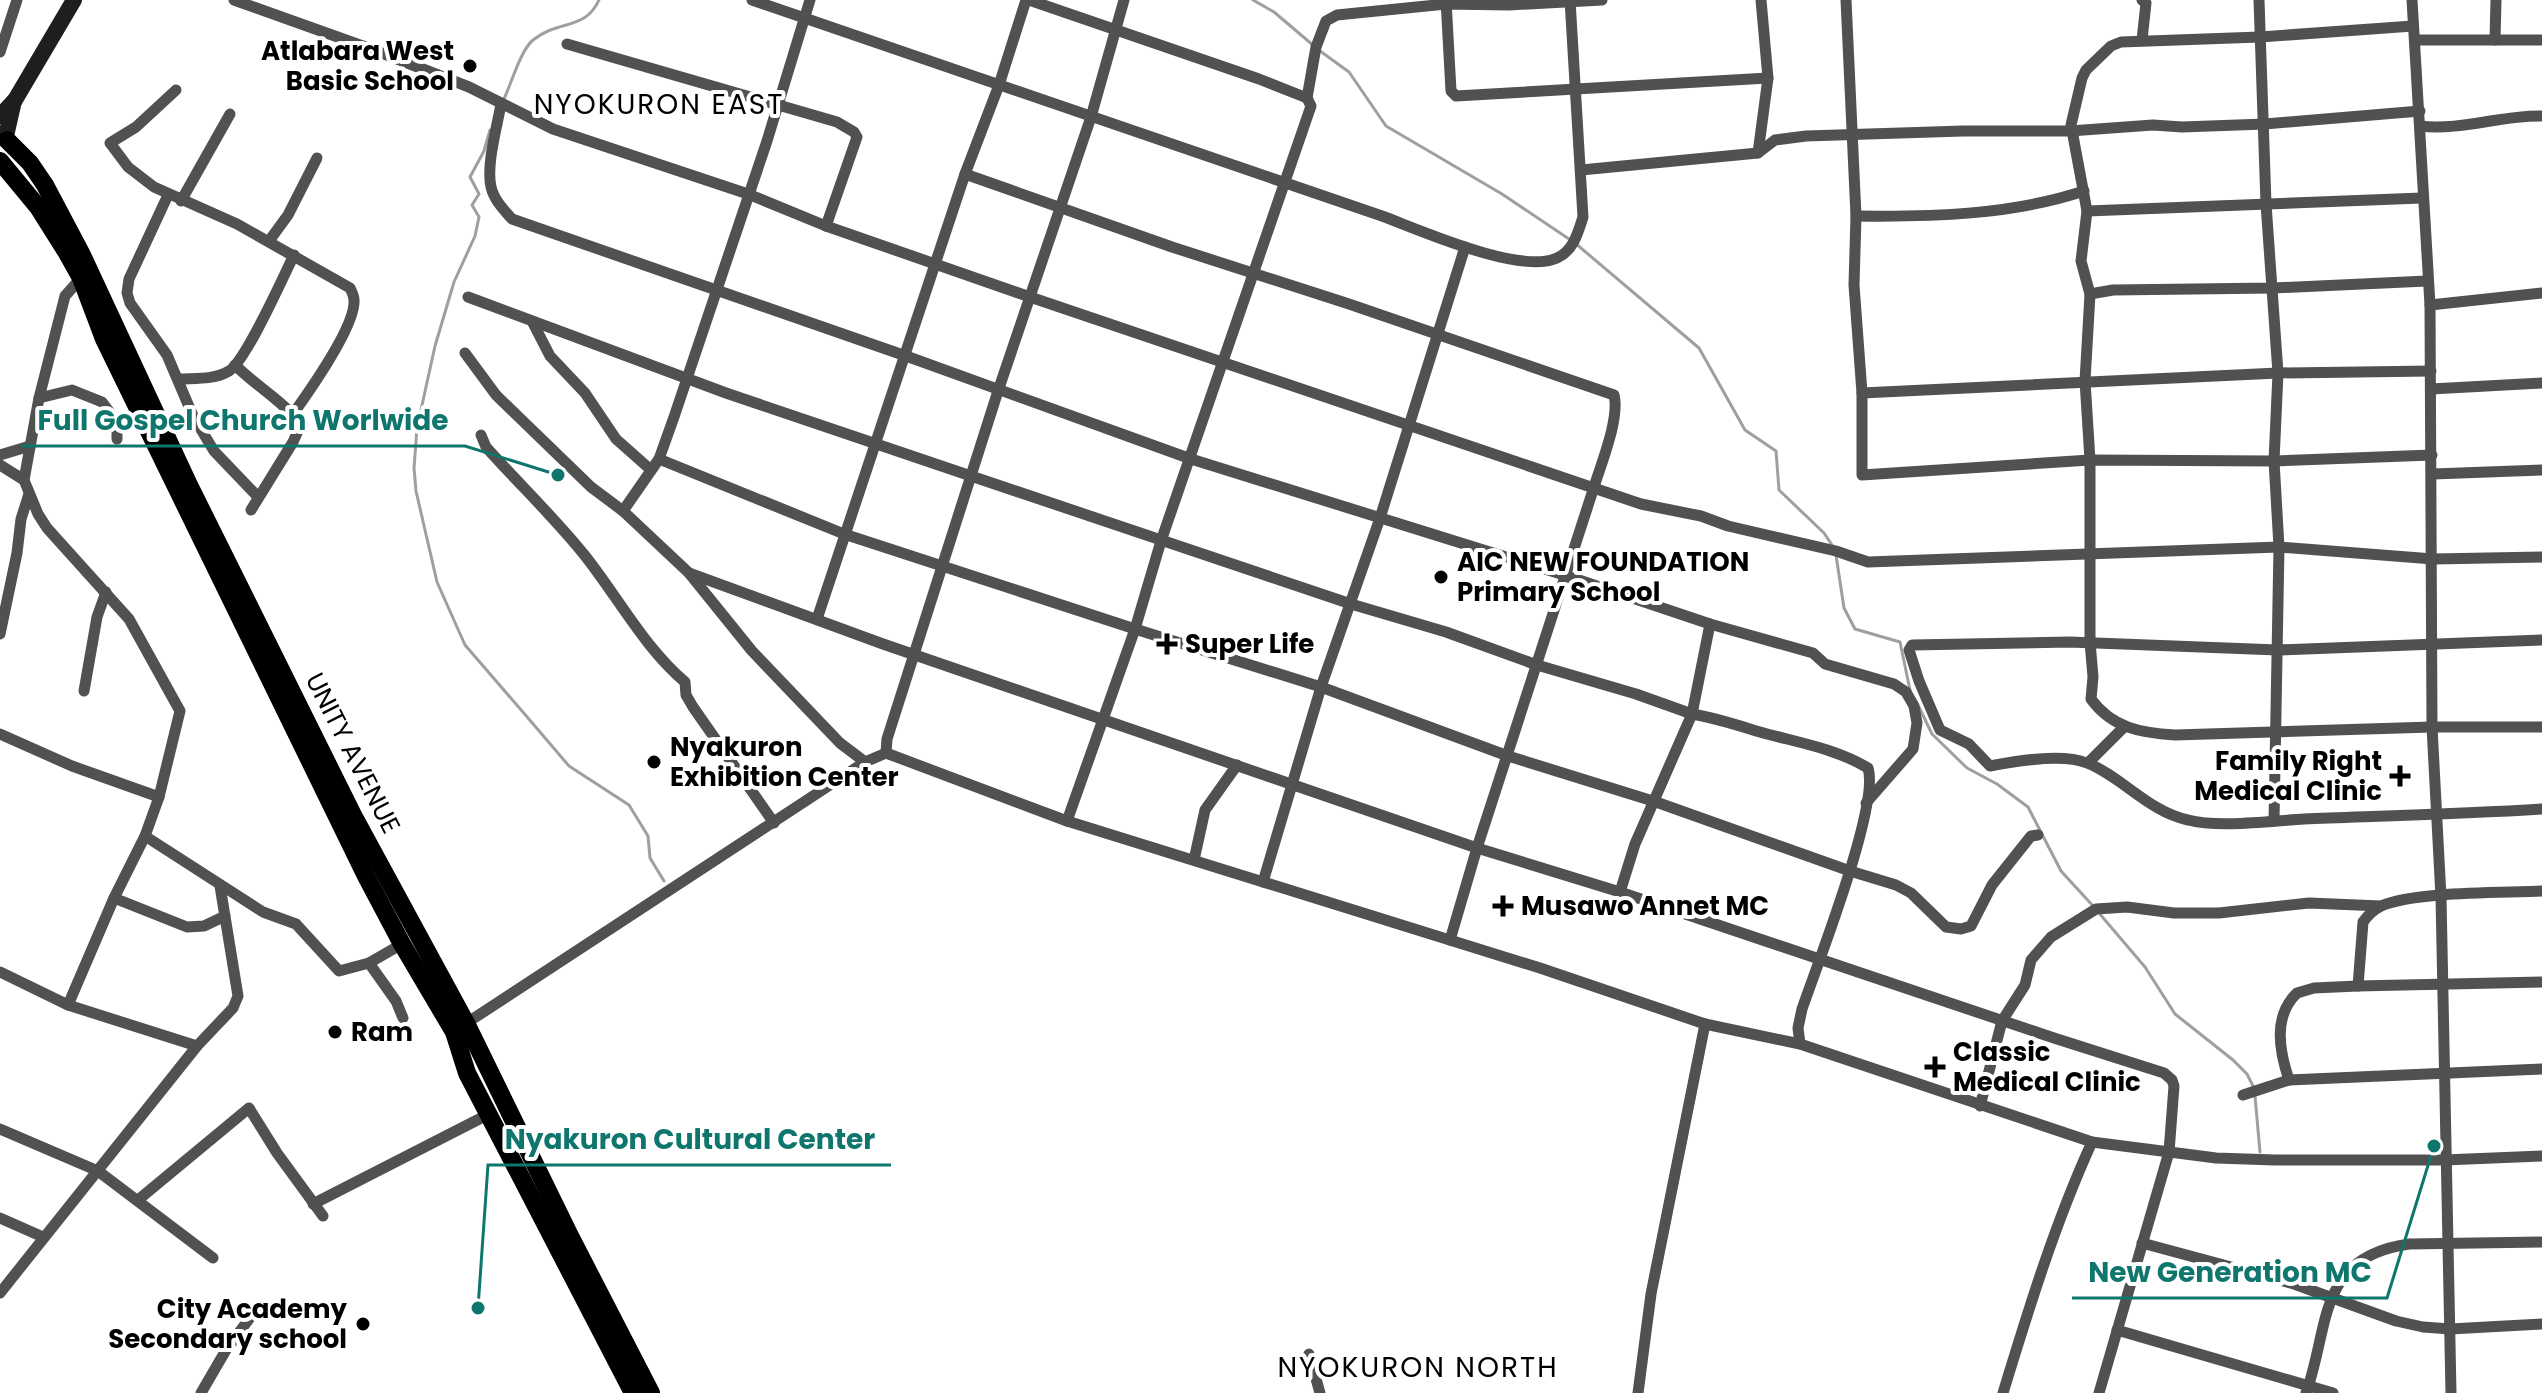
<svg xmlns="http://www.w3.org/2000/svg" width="2542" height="1393" viewBox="0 0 2542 1393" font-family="Poppins,sans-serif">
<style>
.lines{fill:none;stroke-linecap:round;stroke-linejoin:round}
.stream{stroke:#9f9f9f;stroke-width:3}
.street{stroke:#515151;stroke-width:11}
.secondary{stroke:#1e1e1e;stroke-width:16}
.primary{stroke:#000;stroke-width:18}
.poi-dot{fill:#000;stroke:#fff;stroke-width:3}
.labels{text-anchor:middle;stroke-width:8;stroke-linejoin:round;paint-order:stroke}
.poi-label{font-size:26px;font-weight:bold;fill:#000;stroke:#fff;text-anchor:start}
.street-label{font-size:26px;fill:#000;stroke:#fff}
.neighbourhood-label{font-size:28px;letter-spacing:2px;fill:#000;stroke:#fff}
.leader{fill:none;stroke:#0f766e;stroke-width:3}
.callout-dot{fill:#0f766e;stroke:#fff;stroke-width:3}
.callout-label{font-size:28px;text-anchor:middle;font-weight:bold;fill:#0f766e;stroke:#fff;stroke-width:8;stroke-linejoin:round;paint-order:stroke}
</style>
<rect width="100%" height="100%" fill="#fff"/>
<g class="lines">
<g class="stream">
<polyline points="1253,0 1274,12 1314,46"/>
<polyline points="1320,51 1349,72 1386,126 1502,194 1569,239"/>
<path d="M503,101C511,85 520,51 533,40C559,19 585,31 599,0"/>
<polyline points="490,130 484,151 470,177 479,194 472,205 479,217 475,236 454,282 435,346 417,428 414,468 416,491 437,582 465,645 528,718 569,766 629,805 648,836 650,858 664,881"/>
<polyline points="1575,243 1699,348 1745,430 1776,451 1779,490 1824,533 1832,545"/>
<polyline points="1836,555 1844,608 1855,629 1900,642 1910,690"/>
<polyline points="1919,707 1932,734 1967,768 1997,784 2028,807 2061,871 2094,907"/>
<polyline points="2099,913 2145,967 2175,1014 2233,1060 2247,1074 2254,1088"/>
<polyline points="2255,1096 2260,1152"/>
</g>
<g class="street">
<polyline points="234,0 374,50 469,87 553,129 748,194 826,226 1030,297 1641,504 1701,516 1728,526 1836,551 1868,562 2279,547 2433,559 2542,557"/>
<path d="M752,0L1382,216C1420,230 1520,275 1557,258C1573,251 1578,233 1583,217L1570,0"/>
<polyline points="1029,0 1259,79 1307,98 1311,106 1161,541 1135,629 1067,821"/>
<polyline points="1446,0 1451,91 1456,96 1768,78"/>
<polyline points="1846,0 1856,216 1854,285 1862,393 1862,475 2090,460 2274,461 2432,455"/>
<polyline points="2142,0 2146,3 2142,40"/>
<polyline points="2259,0 2266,204 2278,373 2274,461 2279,547 2274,821"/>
<polyline points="2412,0 2430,305 2432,727 2441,897 2451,1393"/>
<path d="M2413,26L2260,37L2121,42L2111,46L2086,70L2082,78L2071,125L2087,211L2081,261L2090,294L2085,381L2090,460V642L2093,677L2091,699C2112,728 2141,733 2175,735L2432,727H2542"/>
<polyline points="2415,40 2542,40"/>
<polyline points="2495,40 2496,0"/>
<polyline points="567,44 837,122 854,132 857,137 826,226"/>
<polyline points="0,52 17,0"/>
<path d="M176,90L136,127L110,143L128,167L154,187L237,224L350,288C352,292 354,296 354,300C356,325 308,393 293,414"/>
<polyline points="1307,98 1316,47 1326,21 1337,15 1446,4 1509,5 1602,0"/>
<path d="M501,104C497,127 486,165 491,187C494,200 504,210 512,219L906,356L1191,459L1564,575L1710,624L1813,653L1825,664L1894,684L1906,692L1914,706L1917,723L1913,749L1866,803"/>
<path d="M2420,126C2461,131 2501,115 2542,116"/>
<polyline points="1758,153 1768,78 1761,0"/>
<polyline points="1581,170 1758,153 1775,140 1806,136 1963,131 2070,131 2153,125 2182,127 2265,124 2420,111"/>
<path d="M965,174L1172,247L1349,304L1614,395C1620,418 1601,464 1594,487L1477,848L1450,940"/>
<polyline points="168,195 129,279 127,293 130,303 167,355 193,416 214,451 258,497"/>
<polyline points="181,201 230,114"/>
<polyline points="2087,211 2422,198"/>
<path d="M1856,216C1932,217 2011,215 2084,191"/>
<polyline points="269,241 288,215 317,158"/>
<polyline points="2090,294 2113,290 2273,288 2427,281"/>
<polyline points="468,297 726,393 971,476 1351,604 1446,632 1537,665 1636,694 1692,714 1710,624"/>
<polyline points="2430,305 2542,293"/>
<polyline points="533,323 550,356 585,393 616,439 651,470"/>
<polyline points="465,353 496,395 591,487 623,511 689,573 752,651 840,743 865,762"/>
<path d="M235,365C256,386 283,401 301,424L293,442L251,510"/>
<path d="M179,379C195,378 214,380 229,371C246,361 283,277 294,255"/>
<polyline points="2431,389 2542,383"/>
<polyline points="1862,393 2278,373 2431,371"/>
<polyline points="39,398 72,390 102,402 117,422 117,439"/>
<path d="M481,435L486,447C519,484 555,518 586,557C619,599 644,647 685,682L686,695L693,707L774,823"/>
<polyline points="0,455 30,446"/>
<polyline points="659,459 844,534 1135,629 1321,687 1508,756 1656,802 1850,871 1896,885 1911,893 1946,927 1961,929 1971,926 1992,885 2031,836 2038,835"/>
<polyline points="0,465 24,480"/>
<polyline points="2433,474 2542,470"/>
<polyline points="623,511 659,459 674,417 767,141 810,0"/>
<polyline points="689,573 883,644 1477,848 1620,892 2054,1038 2164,1073 2172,1080 2174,1086 2169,1152 2099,1393"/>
<polyline points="817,619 965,174 999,85 1026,0"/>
<polyline points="0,634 17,553 21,519 29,494"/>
<path d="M2542,640L2278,650L2070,642L1912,645L1909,650L1919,681L1940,730L1969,744L1990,766C2016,761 2062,753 2087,763C2121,776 2149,812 2188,820C2219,828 2270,821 2304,819C2383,816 2463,814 2542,809"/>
<polyline points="84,691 97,617 106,592"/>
<polyline points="0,734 72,766 159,797"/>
<polyline points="886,753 887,739 998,391 1091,117 1124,0"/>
<polyline points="2088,763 2123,728"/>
<polyline points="145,836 263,912 296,924 339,971 369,963 402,944"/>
<polyline points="1194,860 1205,810 1237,765"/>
<polyline points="1263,882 1321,687 1380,518 1465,247"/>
<path d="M1620,892L1635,844L1692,714C1716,718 1737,725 1760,732C1795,742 1835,748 1868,768C1880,805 1817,965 1802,1009L1798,1028L1800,1044"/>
<polyline points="114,898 187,927 204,926 225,916"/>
<polyline points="369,963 396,1001 403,1018"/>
<polyline points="0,972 68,1005 197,1046 233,1008 238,996 220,886"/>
<path d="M2358,986L2363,922C2368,915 2373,910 2381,906C2416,891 2501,893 2542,891"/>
<polyline points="68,1005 114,898 145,836 159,797 180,711 129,619 47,528 38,514 24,480 39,398 65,296 81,278"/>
<polyline points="462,1026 865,762 886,753 1067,821 1540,968 1705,1024 1800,1044 2092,1142 2216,1158 2275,1160 2444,1160 2542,1156"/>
<path d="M2289,1080C2279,1050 2273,1016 2297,993L2314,988L2358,986L2542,982"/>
<polyline points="2243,1095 2289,1080 2542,1069"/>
<polyline points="1980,1106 2002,1021 2025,985 2031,960 2051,937 2096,909 2127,907 2174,913 2219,913 2309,903 2381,906"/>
<polyline points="0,1129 98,1171 213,1258"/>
<polyline points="138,1200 249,1108 277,1153 323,1216"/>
<polyline points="313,1204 489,1114"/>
<polyline points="0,1218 43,1237"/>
<polyline points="2142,1243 2294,1284 2396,1321 2423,1327 2450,1329 2542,1324"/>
<polyline points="0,1293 197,1046"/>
<polyline points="2117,1330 2333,1393"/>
<polyline points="1309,1354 1320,1393"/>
<polyline points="201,1393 226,1350 255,1311"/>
<polyline points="1638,1393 1651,1294 1705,1024"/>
<path d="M2003,1393C2029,1308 2055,1223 2092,1142"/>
<path d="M2306,1393C2330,1327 2316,1257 2409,1244L2542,1242"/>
</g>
<g class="secondary">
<polyline points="0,116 15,100 74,0"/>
<polyline points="6,136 14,101"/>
</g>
<g class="primary">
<polyline points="7,140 30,163 45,185 82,255 189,485 353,815 466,1023 569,1234 651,1393"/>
<polyline points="0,161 38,207 67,253 81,278 104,339 366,876 402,944 454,1032 467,1073 633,1393"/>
</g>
</g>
<g class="poi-dot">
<circle cx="470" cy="66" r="8"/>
<circle cx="1441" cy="577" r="8"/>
<path d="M1163 632h8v8h8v8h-8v8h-8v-8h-8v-8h8z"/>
<circle cx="654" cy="762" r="8"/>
<path d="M2396 764h8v8h8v8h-8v8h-8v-8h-8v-8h8z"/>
<path d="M1499 894h8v8h8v8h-8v8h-8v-8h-8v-8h8z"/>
<circle cx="335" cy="1032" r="8"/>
<path d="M1931 1055h8v8h8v8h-8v8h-8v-8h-8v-8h8z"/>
<circle cx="363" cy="1324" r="8"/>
</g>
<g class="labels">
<g class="poi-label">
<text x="454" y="60" text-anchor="end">Atlabara West<tspan x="454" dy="30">Basic School</tspan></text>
<text x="1457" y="571">AIC NEW FOUNDATION<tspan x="1457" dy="30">Primary School</tspan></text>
<text x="1185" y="653">Super Life</text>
<text x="670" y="756">Nyakuron<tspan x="670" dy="30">Exhibition Center</tspan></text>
<text x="2382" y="770" text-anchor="end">Family Right<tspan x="2382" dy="30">Medical Clinic</tspan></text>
<text x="1521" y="915">Musawo Annet MC</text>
<text x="351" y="1041">Ram</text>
<text x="1953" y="1061">Classic<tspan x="1953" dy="30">Medical Clinic</tspan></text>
<text x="347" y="1318" text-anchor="end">City Academy<tspan x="347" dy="30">Secondary school</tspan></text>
</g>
<g class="street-label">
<text transform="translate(353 753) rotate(63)" y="9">UNITY AVENUE</text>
</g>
<g class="neighbourhood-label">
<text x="659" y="114">NYOKURON EAST</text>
<text x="1418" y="1377">NYOKURON NORTH</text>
</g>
</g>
<path class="leader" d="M558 475L465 446H22M478 1308L488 1165H891M2434 1146L2387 1298H2072"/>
<g class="callout-dot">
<circle cx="558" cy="475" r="8"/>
<circle cx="478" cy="1308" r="8"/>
<circle cx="2434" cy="1146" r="8"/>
</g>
<g class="callout-label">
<text x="243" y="430">Full Gospel Church Worlwide</text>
<text x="690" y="1149">Nyakuron Cultural Center</text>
<text x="2230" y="1282">New Generation MC</text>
</g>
</svg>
